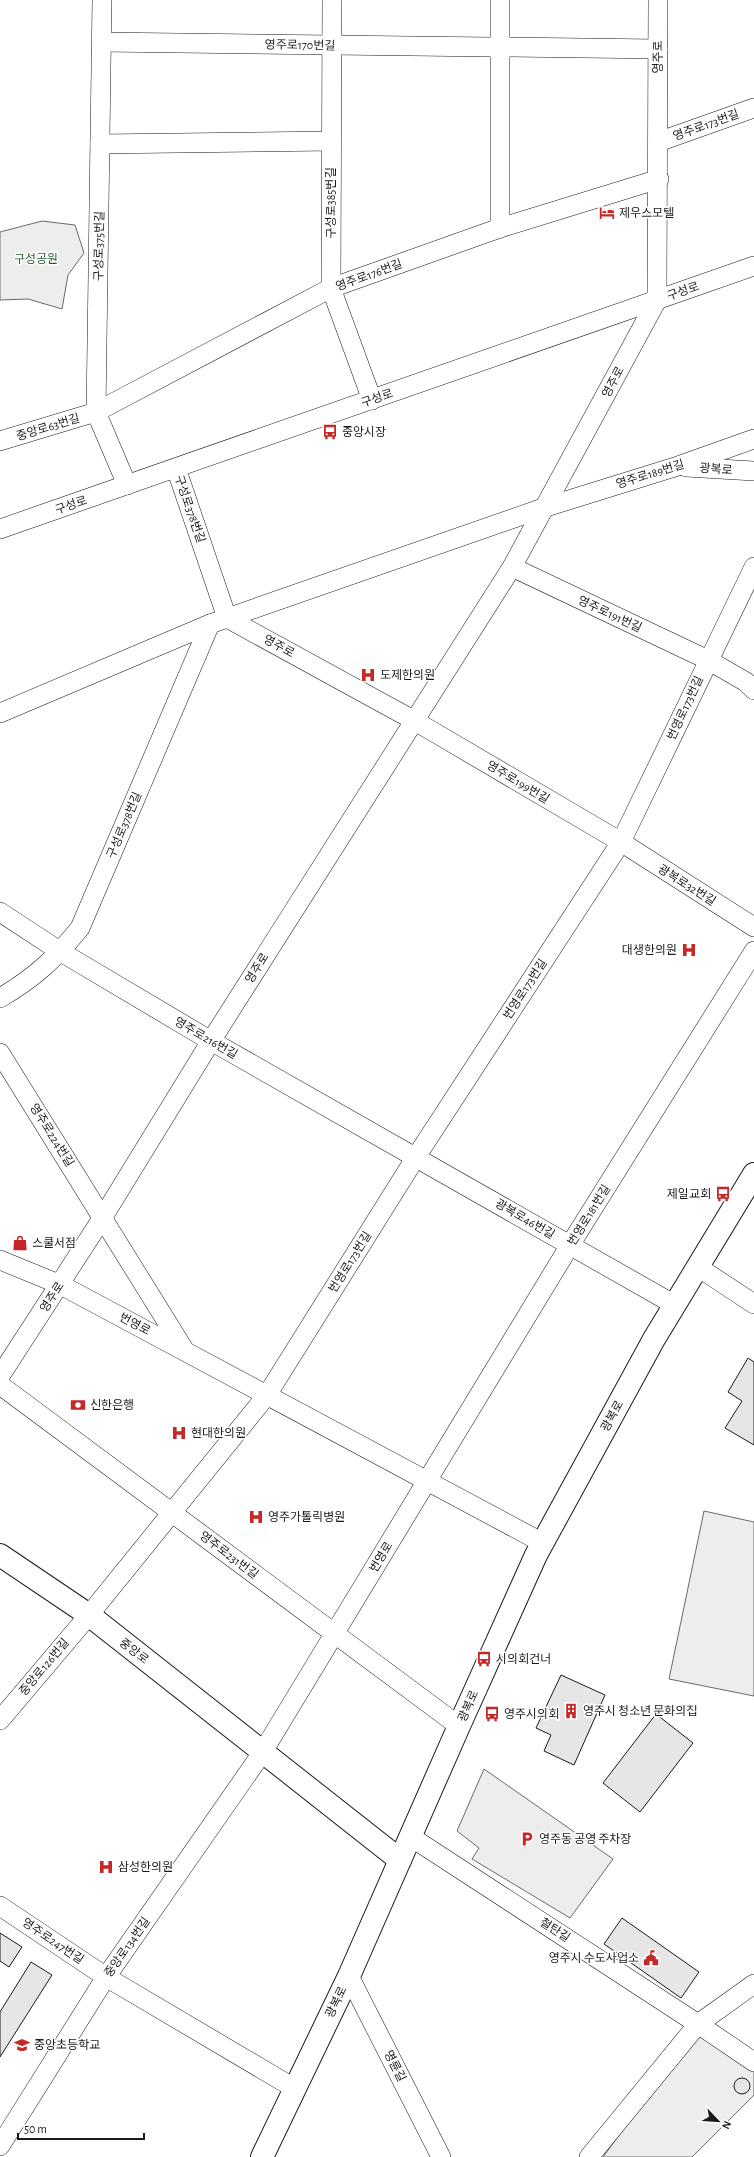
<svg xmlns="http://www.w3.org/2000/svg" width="754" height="2157" viewBox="0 0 754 2157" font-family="'Alegreya Sans','Noto Sans KR',sans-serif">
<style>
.built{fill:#ededed;stroke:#6a6a6a}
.building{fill:#e6e6e6;stroke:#1a1a1a}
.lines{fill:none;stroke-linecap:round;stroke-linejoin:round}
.minor-casing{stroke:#1a1a1a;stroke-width:20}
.major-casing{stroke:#1a1a1a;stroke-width:24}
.minor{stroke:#fff;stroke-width:19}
.major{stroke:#fff;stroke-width:22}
.labels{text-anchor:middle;stroke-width:3;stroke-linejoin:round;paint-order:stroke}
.street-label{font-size:12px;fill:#1a1a1a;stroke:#fff}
.poi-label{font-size:12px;fill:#1a1a1a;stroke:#fff;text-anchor:start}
.park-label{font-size:12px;fill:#2b5a34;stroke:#fff}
</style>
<rect width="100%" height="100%" fill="#fff"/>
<g class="built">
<polygon points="42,221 75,225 84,253 68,275 62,309 28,299 0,300 0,232"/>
<polygon points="704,1511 754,1522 754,1696 669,1679"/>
<polygon points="484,1769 613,1859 570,1918 472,1859 479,1848 457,1831"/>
<polygon points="694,2033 754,2067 754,2095 692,2157 603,2157"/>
</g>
<g class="building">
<polygon points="748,1358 754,1362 754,1445 725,1428 742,1401 728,1392"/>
<polygon points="561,1675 605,1695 574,1765 544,1751 551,1735 536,1728"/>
<polygon points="656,1714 693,1743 640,1812 603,1783"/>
<polygon points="622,1918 699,1972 681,1998 604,1944"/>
<polygon points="0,1933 22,1947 9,1967 0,1961"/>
<polygon points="31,1962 52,1975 0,2057 0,2012"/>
<circle cx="742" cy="2086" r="8"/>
</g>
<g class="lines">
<g class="minor-casing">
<g id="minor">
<polyline points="102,0 96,412 127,485"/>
<polyline points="332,0 331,288 372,400"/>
<polyline points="102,42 658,49"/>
<polyline points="658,142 754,108"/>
<polyline points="100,144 331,141"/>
<polyline points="500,228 500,0"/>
<polyline points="0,441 96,412 331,288 500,228 659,179"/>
<polyline points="686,467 754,471"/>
<polyline points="176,468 227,618 415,721 621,842 754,927"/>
<polyline points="0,529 754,266"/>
<polyline points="512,567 708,660 746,682 754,690"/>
<polyline points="0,713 210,624 546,507 678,466 754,439"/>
<polyline points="0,912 61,952 211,1041 675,1305"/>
<path d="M0,998C34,978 55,959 80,928L210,624"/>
<polyline points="0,1053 185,1351"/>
<polyline points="0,1260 61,1285 543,1543"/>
<polyline points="698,1267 754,1304"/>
<polyline points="0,1376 103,1217 211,1041 512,567 657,300 658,0"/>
<polyline points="0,1385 459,1726"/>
<polyline points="0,1720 89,1615 267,1395 416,1157 621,842 754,567"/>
<polyline points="411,1837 698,2024 754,1984"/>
<polyline points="0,1906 106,1977 294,2088"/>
<polyline points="349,1976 441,2157"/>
<polyline points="0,2146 106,1977 262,1753 570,1245 754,951"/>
<polyline points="589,2157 698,2024 754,2062"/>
</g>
</g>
<g class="major-casing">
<g id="major">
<polyline points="0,1555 89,1615 400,1860"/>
<polyline points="262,2157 349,1976 459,1726 536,1555 654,1339 754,1174"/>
</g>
</g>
<use href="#minor" class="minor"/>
<use href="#major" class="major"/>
</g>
<defs>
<g id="hotel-bare" transform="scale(1.2)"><path d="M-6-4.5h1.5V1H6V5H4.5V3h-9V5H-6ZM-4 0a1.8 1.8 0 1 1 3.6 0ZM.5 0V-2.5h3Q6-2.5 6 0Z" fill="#c62828" stroke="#fff" stroke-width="2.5" paint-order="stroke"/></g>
<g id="bus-bare" transform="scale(1.2)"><path d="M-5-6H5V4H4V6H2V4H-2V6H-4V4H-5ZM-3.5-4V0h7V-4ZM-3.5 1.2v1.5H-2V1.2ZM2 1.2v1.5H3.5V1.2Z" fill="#c62828" stroke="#fff" stroke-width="2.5" paint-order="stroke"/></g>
<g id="hospital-bare" transform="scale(1.2)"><path d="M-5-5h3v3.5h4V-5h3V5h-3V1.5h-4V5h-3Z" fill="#c62828" stroke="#fff" stroke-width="2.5" paint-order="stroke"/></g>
<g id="shop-bare" transform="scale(1.2)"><path d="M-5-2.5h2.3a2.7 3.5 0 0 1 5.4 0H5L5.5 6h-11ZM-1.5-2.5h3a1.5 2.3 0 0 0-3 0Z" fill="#c62828" stroke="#fff" stroke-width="2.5" paint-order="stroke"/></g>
<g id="bank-bare" transform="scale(1.2)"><path d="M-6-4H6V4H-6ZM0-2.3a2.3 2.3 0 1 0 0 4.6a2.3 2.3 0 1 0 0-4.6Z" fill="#c62828" stroke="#fff" stroke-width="2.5" paint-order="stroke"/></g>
<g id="building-bare" transform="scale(1.2)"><path d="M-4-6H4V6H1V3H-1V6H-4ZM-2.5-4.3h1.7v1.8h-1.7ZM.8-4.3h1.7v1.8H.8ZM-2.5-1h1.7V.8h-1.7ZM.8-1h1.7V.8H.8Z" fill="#c62828" stroke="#fff" stroke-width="2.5" paint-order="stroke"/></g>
<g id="parking-bare" transform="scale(1.2)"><path d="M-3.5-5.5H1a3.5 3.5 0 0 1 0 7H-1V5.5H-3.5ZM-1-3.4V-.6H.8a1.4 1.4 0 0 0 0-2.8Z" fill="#c62828" stroke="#fff" stroke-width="2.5" paint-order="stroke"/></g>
<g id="civic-bare" transform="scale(1.2)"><path d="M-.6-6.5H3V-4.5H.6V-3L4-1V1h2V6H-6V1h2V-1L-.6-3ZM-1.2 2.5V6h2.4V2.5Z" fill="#c62828" stroke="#fff" stroke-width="2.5" paint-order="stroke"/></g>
<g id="school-bare" transform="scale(1.2)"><path d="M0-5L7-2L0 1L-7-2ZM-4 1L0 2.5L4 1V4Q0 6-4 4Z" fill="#c62828" stroke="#fff" stroke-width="2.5" paint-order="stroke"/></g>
</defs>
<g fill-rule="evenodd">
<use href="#hotel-bare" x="607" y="213"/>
<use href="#bus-bare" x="330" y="432"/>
<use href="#hospital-bare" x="368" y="675"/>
<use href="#hospital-bare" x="689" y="950"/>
<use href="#bus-bare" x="723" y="1194"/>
<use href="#shop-bare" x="20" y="1243"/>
<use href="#bank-bare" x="78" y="1405"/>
<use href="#hospital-bare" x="179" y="1433"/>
<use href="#hospital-bare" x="256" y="1517"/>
<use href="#bus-bare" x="484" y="1659"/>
<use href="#building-bare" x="571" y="1711"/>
<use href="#bus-bare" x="492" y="1714"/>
<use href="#parking-bare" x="527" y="1839"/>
<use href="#hospital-bare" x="106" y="1867"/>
<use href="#civic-bare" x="651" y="1958"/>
<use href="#school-bare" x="22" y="2045"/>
</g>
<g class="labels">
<g class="street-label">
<text transform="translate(300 45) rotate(1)" y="4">영주로170번길</text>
<text transform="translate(658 57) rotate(-90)" y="4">영주로</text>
<text transform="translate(706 125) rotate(-20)" y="4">영주로173번길</text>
<text transform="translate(331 203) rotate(-90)" y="4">구성로385번길</text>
<text transform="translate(99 246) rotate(-89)" y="4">구성로375번길</text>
<text transform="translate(369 275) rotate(-20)" y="4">영주로176번길</text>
<text transform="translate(683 291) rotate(-19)" y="4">구성로</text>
<text transform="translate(613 382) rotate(-62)" y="4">영주로</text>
<text transform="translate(377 398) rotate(-19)" y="4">구성로</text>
<text transform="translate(48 427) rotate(-17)" y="4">중앙로63번길</text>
<text transform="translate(716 469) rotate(4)" y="4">광복로</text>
<text transform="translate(650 474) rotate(-17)" y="4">영주로189번길</text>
<text transform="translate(71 505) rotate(-19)" y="4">구성로</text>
<text transform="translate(190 509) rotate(71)" y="4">구성로378번길</text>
<text transform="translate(610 614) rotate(25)" y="4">영주로191번길</text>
<text transform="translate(279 646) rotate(29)" y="4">영주로</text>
<text transform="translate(685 708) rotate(-65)" y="4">번영로173번길</text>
<text transform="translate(518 782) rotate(31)" y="4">영주로199번길</text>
<text transform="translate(124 825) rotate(-67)" y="4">구성로378번길</text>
<text transform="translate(687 885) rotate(32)" y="4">광복로32번길</text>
<text transform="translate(257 968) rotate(-58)" y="4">영주로</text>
<text transform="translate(525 989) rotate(-57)" y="4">번영로173번길</text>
<text transform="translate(206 1038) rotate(30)" y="4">영주로216번길</text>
<text transform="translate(52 1135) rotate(58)" y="4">영주로224번길</text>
<text transform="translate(589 1215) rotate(-58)" y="4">번영로181번길</text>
<text transform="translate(525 1219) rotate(30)" y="4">광복로46번길</text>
<text transform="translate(350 1262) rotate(-58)" y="4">번영로173번길</text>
<text transform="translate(52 1297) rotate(-57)" y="4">영주로</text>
<text transform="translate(135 1324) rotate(28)" y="4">번영로</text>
<text transform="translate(612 1416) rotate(-61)" y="4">광복로</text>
<text transform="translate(229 1555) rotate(37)" y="4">영주로231번길</text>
<text transform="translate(381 1557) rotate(-59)" y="4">번영로</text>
<text transform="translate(134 1651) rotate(38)" y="4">중앙로</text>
<text transform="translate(44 1667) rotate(-50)" y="4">중앙로126번길</text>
<text transform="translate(468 1706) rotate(-66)" y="4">광복로</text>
<text transform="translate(555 1930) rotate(33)" y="4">철탄길</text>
<text transform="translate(53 1941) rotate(34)" y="4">영주로247번길</text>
<text transform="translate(127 1947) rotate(-55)" y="4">중앙로134번길</text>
<text transform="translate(336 2002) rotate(-64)" y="4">광복로</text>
<text transform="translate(395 2066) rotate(63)" y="4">명륜길</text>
</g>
<g class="poi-label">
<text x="619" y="217">제우스모텔</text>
<text x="342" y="436">중앙시장</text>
<text x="380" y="679">도제한의원</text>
<text x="677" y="954" text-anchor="end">대생한의원</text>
<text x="711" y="1198" text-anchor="end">제일교회</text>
<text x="32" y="1247">스쿨서점</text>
<text x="90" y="1409">신한은행</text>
<text x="191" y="1437">현대한의원</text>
<text x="268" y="1521">영주가톨릭병원</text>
<text x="496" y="1663">시의회건너</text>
<text x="583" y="1715">영주시 청소년 문화의집</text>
<text x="504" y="1718">영주시의회</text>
<text x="539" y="1843">영주동 공영 주차장</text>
<text x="118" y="1871">삼성한의원</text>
<text x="639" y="1962" text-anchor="end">영주시 수도사업소</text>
<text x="34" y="2049">중앙초등학교</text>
</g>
<g class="park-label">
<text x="36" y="263">구성공원</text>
</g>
</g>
<g transform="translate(718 2121) rotate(115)" stroke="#ffffff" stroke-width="3" paint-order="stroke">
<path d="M0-3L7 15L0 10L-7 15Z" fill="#1a1a1a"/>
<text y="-6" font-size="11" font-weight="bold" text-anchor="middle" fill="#1a1a1a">N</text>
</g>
<path d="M18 2133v6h126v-6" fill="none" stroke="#1a1a1a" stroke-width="2"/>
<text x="24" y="2133" font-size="12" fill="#1a1a1a" stroke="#ffffff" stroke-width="3" paint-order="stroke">50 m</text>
</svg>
